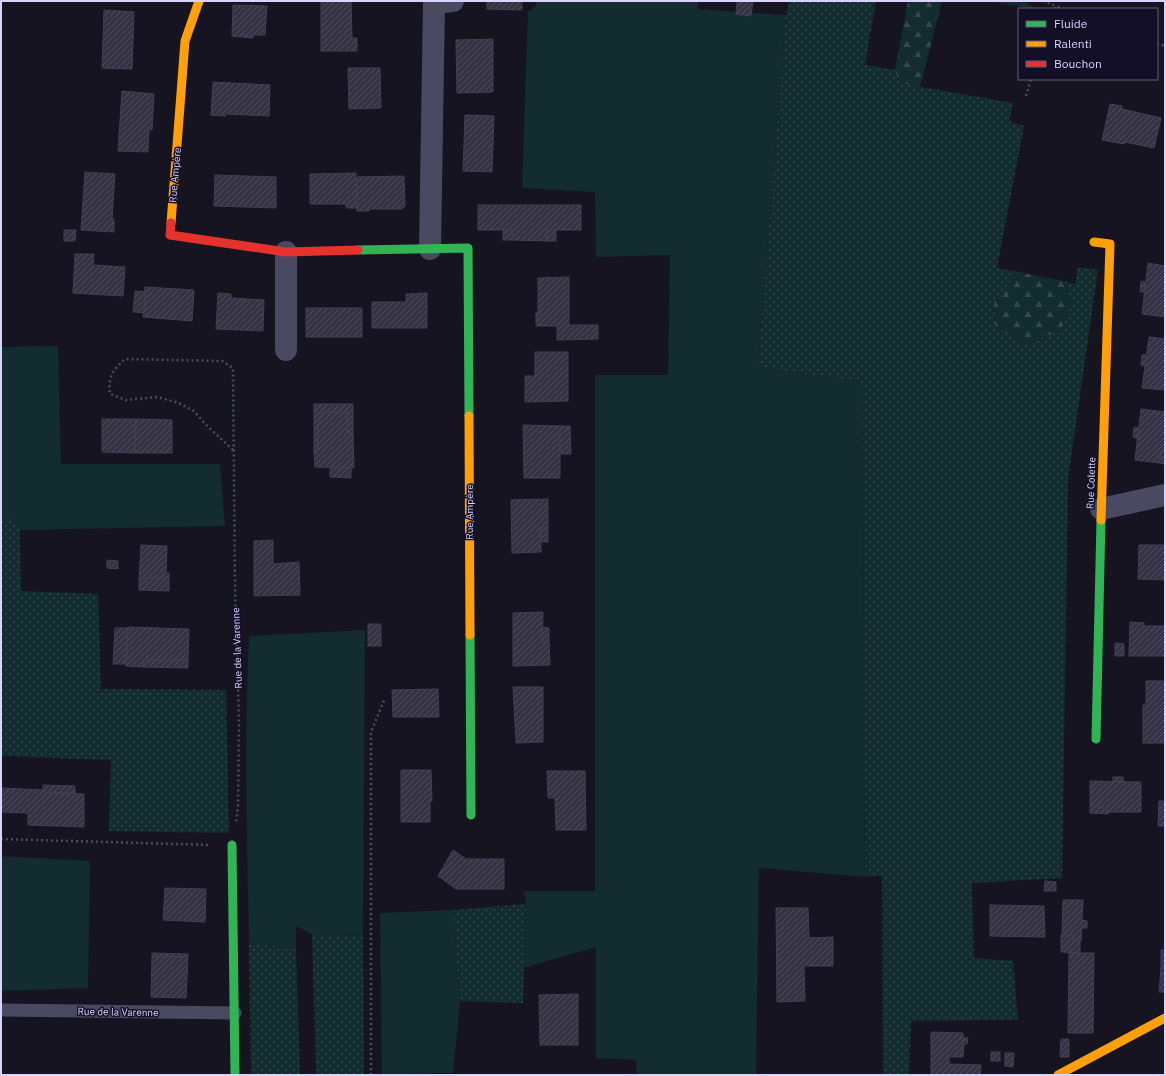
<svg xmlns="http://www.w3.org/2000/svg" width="1166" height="1076" font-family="'IBM Plex Sans',sans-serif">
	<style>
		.grass { fill: #132c2d }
		.forest { fill: url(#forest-firs) }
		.garden { fill: url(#garden-dots) }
		.building { fill: url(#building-hatch); stroke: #433f54 }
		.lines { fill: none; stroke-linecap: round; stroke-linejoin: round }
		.path { stroke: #44505f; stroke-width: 2.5; stroke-dasharray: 2 3; stroke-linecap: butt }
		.lane { stroke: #4a4962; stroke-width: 13 }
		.street { stroke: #4a4962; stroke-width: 22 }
		.fast { stroke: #30b455; stroke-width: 9 }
		.slow { stroke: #ff9f0a; stroke-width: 9 }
		.jam { stroke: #e5322d; stroke-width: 9 }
		.labels { text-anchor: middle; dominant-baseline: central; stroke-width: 3; stroke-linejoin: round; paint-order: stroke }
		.street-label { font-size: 10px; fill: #d9d4ff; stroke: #130f26 }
	</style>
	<defs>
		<pattern id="forest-firs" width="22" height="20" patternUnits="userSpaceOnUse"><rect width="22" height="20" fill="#132c2d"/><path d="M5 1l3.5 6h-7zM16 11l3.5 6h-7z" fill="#354a4c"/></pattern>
		<pattern id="garden-dots" width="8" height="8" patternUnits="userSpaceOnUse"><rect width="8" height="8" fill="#132c2d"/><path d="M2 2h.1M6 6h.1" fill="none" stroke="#354a4c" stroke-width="1.8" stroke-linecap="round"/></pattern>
		<pattern id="building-hatch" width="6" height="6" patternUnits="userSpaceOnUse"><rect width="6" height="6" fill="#343243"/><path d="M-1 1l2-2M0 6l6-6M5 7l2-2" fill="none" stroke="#514f5f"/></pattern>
	</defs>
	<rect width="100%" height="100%" fill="#161421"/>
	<g class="grass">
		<polygon points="536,1 698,1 698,9 786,15 758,367 862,382 866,877 759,868 756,1075 637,1075 636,1060 596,1058 596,947 523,968 526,905 524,891 595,891 595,375 668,375 670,255 596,257 595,192 522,188 528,11 536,6"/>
		<polygon points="987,1 1025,1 1035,9 1034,9"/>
		<polygon points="58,346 61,464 220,464 225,526 20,530 15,518 1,518 1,347"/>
		<path d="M365 630 363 936 312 934 296 926V948L249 944C247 841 244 739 249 636Z"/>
		<polygon points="1,856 90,861 88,988 1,991"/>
		<polygon points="453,910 460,1001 453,1073 382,1074 380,913"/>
	</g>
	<g class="forest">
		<polygon points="908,1 942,1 920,87 899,83 895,70"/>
		<polygon points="1019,272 1064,281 1071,303 1061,330 1024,346 995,325 994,300"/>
	</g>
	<g class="garden">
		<polygon points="789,1 876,1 865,65 895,70 899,83 1013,103 1009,121 1024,126 997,268 1019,272 994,300 995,325 1024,346 1061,330 1071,303 1064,281 1075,284 1078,267 1098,270 1068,479 1062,878 972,883 974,958 1013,961 1018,1020 911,1021 909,1075 883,1075 882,876 866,877 862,382 758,367 786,15"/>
		<polygon points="1,518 15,518 20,530 21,591 98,594 101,689 226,690 229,833 109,831 111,760 1,756"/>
		<polygon points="526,904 523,1003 460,1001 453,910"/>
		<polygon points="312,934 363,936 364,1075 316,1075"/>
		<polygon points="249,944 296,948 300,1075 251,1075"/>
	</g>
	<g class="building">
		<polygon points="321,1 351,1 352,38 357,38 357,51 321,51"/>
		<polygon points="487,1 522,1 522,10 487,9"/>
		<polygon points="737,1 753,1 751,16 736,14"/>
		<polygon points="233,5 267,6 265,35 253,35 253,38 232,36"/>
		<polygon points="104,10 134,12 132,69 102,68"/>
		<polygon points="493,39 493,92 457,93 456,40"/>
		<polygon points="348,68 380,68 381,108 349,109"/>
		<polygon points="213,82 270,85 269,116 226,114 225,116 211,115"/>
		<polygon points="122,91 154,94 152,130 149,130 148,152 118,151"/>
		<polygon points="1110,104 1122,106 1122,109 1161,118 1154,148 1125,142 1124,144 1102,140"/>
		<polygon points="465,115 494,116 492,172 463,171"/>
		<polygon points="85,172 115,174 112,218 114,219 114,232 81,230"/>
		<polygon points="356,173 357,208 346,208 346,204 310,204 310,174"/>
		<polygon points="215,175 276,177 276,208 214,206"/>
		<polygon points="404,176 405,206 402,209 370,209 369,211 357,211 357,177"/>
		<polygon points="478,205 581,205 581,230 547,230 547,241 512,240 512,230 478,230"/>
		<polygon points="64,230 76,230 75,241 64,241"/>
		<rect x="503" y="230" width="9" height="10"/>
		<rect x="547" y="230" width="9" height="11"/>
		<polygon points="75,254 94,254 93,265 125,267 123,296 73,293"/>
		<polygon points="1148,263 1165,266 1165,317 1142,314"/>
		<polygon points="569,277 569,325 598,325 598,339 557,340 557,326 536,326 536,313 538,313 538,278"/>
		<polygon points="1141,281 1145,282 1144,292 1140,292"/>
		<polygon points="145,287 194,290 192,321 143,317"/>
		<polygon points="135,291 145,292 144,313 133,312"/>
		<polygon points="218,293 231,294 231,298 264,300 263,331 216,329"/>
		<polygon points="427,293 427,328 372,328 372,302 406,302 406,294"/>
		<rect x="306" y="308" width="56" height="29"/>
		<polygon points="1149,337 1165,339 1165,390 1142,388"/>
		<polygon points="535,352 568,352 568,401 525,402 525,376 535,376"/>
		<polygon points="1142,355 1147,355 1145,366 1141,365"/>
		<polygon points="314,404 353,404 353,433 347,433 347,412 320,412 320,424 318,424 318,451 314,451"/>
		<polygon points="1141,409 1165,412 1165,448 1161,452 1159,463 1135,460"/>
		<polygon points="320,412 347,412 347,433 353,433 354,468 315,467 314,451 318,451 318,424 320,424"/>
		<polygon points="102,419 136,419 135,453 102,452"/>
		<polygon points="136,419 172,420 172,453 135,453"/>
		<polygon points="523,425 560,426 560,478 524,478"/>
		<polygon points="560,426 570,426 571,454 560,454"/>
		<polygon points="1134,427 1139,428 1137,438 1133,437"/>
		<polygon points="1165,448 1165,464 1159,463 1161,452"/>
		<polygon points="330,467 351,468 351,478 330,477"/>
		<polygon points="548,499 548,528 541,528 541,552 512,553 511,500"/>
		<rect x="541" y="528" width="7" height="14"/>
		<polygon points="273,540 273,564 299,562 300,595 254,596 254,541"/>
		<polygon points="141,545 167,546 166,573 169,573 169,578 139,578"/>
		<polygon points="1139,545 1164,545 1164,550 1165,550 1165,580 1138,579"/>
		<polygon points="107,560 118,561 118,569 107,568"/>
		<polygon points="139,578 169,578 169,591 139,590"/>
		<polygon points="543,612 542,641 549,641 550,665 513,666 513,613"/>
		<polygon points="1130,622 1144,623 1144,626 1165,626 1165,656 1129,656"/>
		<rect x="368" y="624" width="13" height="22"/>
		<polygon points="128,627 189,629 188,660 144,660 143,667 126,666"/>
		<polygon points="542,627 549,628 549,641 542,641"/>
		<polygon points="115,628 128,628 126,664 113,664"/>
		<polygon points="1115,643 1124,644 1124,656 1115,656"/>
		<polygon points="144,660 188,660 188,668 143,667"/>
		<polygon points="1146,681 1165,681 1165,743 1143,743 1143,705 1146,705"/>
		<polygon points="513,687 543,687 543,742 516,743"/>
		<polygon points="438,689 439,717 393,717 392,690"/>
		<polygon points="401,770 431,770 432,801 430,801 430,822 401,822"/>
		<polygon points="547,771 585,771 586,830 556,830 555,798 548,798"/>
		<rect x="1113" y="777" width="10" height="5"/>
		<polygon points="1090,781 1141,782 1141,812 1108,812 1101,807 1090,806"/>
		<polygon points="43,785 75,786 75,793 43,792"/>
		<polygon points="1,788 43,790 43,792 84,794 84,827 28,825 28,813 1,812"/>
		<polygon points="1159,801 1165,801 1165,826 1158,826"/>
		<polygon points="1090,806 1101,807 1108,812 1108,814 1090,813"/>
		<polygon points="453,850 466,859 504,859 504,889 456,889 438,876"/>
		<polygon points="1045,881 1056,882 1056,891 1044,891"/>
		<polygon points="165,888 206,889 205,922 163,920"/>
		<polygon points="1063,900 1083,900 1082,920 1087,921 1087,928 1082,928 1081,941 1073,941 1073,935 1062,935"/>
		<polygon points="990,905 1044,906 1045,937 990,936"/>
		<polygon points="776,908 808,908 809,938 833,937 833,966 804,966 805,1001 777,1002"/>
		<polygon points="1061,935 1073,935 1073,941 1080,941 1080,953 1061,952"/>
		<rect x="1161" y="950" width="4" height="18"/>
		<polygon points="152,953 188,954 188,957 152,956"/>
		<polygon points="1069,953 1094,953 1093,1033 1068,1033"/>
		<polygon points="152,956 188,957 186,998 151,997"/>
		<polygon points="1161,968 1165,968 1165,992 1159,992"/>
		<polygon points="578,994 578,1045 540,1045 539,995"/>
		<polygon points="931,1032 963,1033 963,1038 968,1038 967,1044 964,1044 963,1057 949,1057 949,1064 981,1065 980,1075 931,1075"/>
		<polygon points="1061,1039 1069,1039 1069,1057 1060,1057"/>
		<rect x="991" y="1052" width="9" height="9"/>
		<polygon points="1005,1053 1014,1053 1013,1067 1005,1066"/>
	</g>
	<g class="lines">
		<g class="path">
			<polyline points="1043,1 1056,6"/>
			<polyline points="1055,9 1056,6 1064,9"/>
			<polyline points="1157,43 1165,46"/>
			<polyline points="1026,96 1031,79"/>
			<path d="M233 450 205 424 194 411 179 403 157 397 126 400 110 394C108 377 112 371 125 359L222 361 233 368 235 585 239 723 238 807 236 823"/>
			<polyline points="1,839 210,845"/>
			<polyline points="371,1075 371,732 385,698"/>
		</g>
		<polyline class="lane" points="1,1010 235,1013"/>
		<g class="street">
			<polyline points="430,249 434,3 453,1"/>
			<polyline points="286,252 286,350"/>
			<polyline points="1101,509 1165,495"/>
		</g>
		<g class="fast">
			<polyline points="358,250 468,248 469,416"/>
			<polyline points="470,635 471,815"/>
			<polyline points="1096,739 1101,520"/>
			<polyline points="232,845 235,1075"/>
		</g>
		<g class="slow">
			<polyline points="171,223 185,41 199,1"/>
			<polyline points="1094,242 1110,244 1101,520"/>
			<polyline points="469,416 470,635"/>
			<polyline points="1058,1075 1165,1018"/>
		</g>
		<polyline class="jam" points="171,223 170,235 286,252 358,250"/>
	</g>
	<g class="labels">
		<g class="street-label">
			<text transform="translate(175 175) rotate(-85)">Rue Ampère</text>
			<text transform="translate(1091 483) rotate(-88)">Rue Colette</text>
			<text transform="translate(469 512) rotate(-90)">Rue Ampère</text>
			<text transform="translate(237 648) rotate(-92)">Rue de la Varenne</text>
			<text transform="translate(118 1012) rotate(1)">Rue de la Varenne</text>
		</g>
	</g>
	<rect width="1166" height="1076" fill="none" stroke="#d9d4ff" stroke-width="4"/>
	<rect x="1018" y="8" width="140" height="72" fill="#130f26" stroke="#625e7d"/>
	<rect x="1026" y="21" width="20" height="6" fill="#30b455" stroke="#625e7d"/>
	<text x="1054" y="28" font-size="12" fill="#d9d4ff">Fluide</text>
	<rect x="1026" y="41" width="20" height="6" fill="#ff9f0a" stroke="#625e7d"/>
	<text x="1054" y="48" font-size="12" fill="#d9d4ff">Ralenti</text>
	<rect x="1026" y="61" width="20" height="6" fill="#e5322d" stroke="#625e7d"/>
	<text x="1054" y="68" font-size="12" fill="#d9d4ff">Bouchon</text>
</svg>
